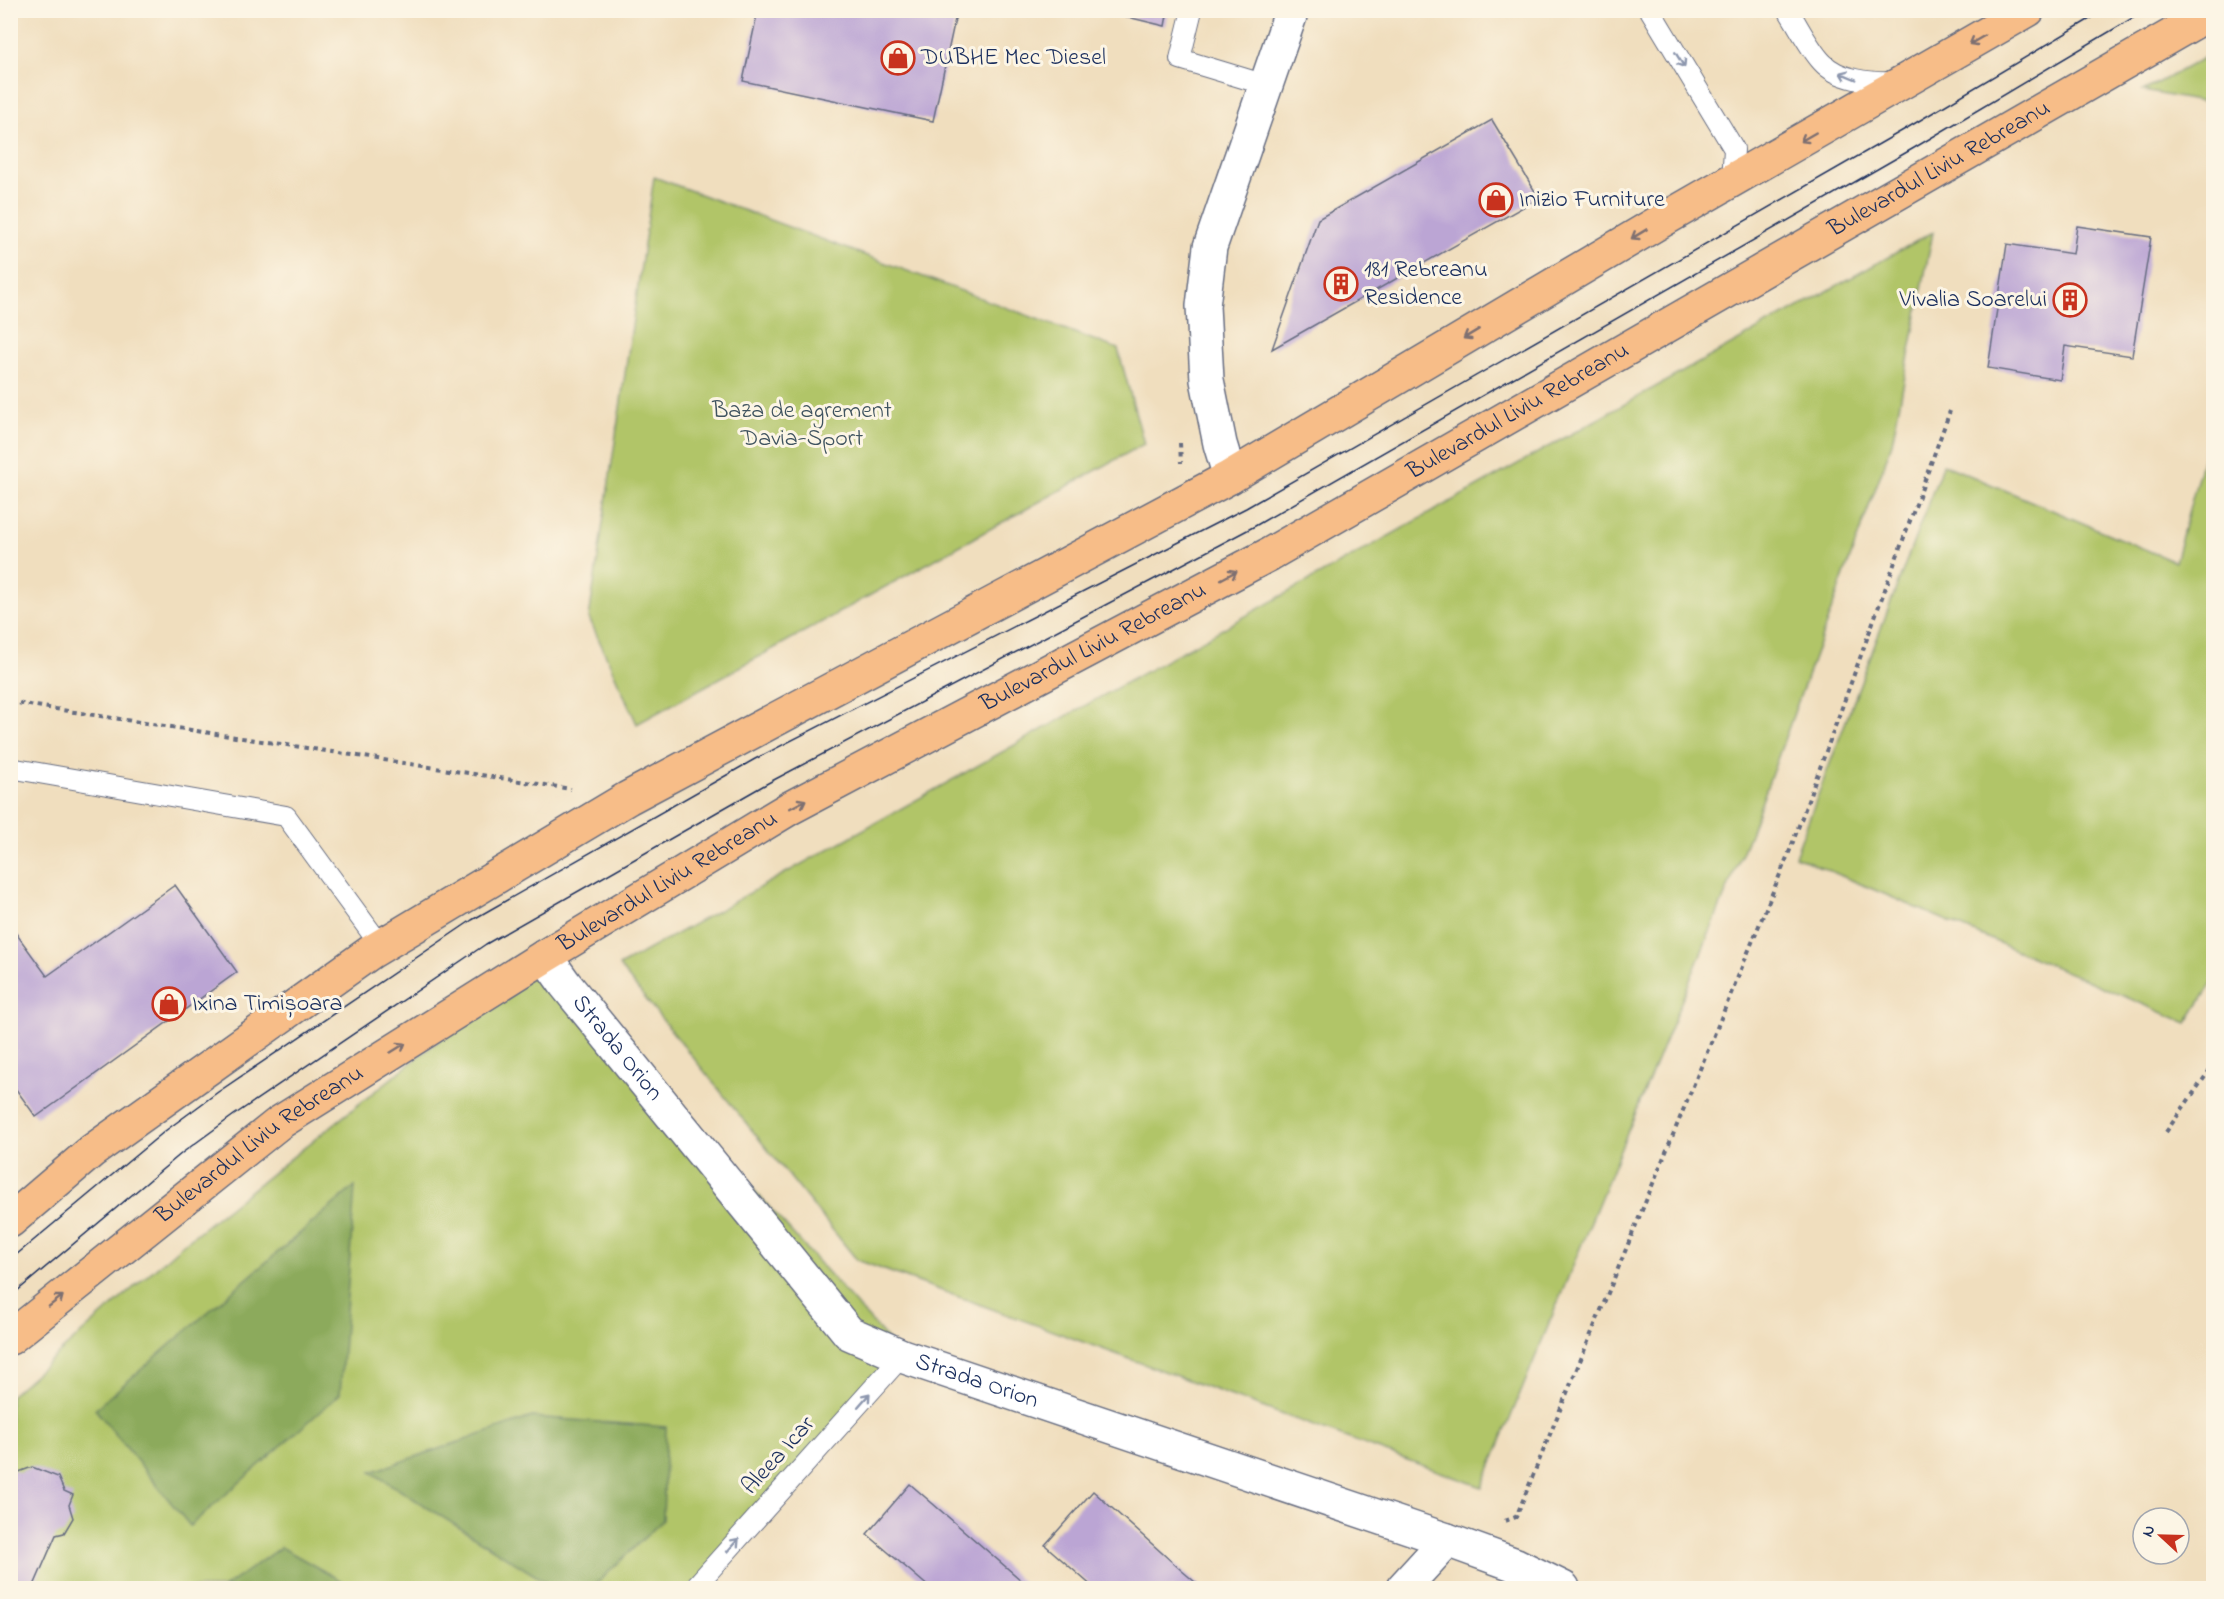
<svg xmlns="http://www.w3.org/2000/svg" width="2224" height="1599" font-family="'Indie Flower',sans-serif">
	<style>
		.green { fill: #b1c568; stroke: #667a63; stroke-width: 1.5 }
		.forest { fill: #8caa5c; stroke: #546c5d; stroke-width: 1.5 }
		.building { fill: #bba5d4 }
		.lines { fill: none; stroke-linecap: round; stroke-linejoin: round }
		.lane-casing { stroke: #666c80; stroke-width: 22 }
		.street-casing { stroke: #666c80; stroke-width: 36 }
		.primary-casing { stroke: #666c80; stroke-width: 36 }
		.path { stroke: #666c80; stroke-width: 4; stroke-dasharray: 4.5 4.5; stroke-linecap: butt }
		.lane { stroke: #fff; stroke-width: 20 }
		.street { stroke: #fff; stroke-width: 33 }
		.primary { stroke: #f7bd88; stroke-width: 33 }
		.tram { stroke: #1b2f5e; stroke-width: 1.5 }
		.oneway { stroke: #7e6f71 }
		.oneway2 { stroke: #8d97ae }
		.labels { text-anchor: middle; dominant-baseline: central; stroke-width: 6; stroke-linejoin: round; paint-order: stroke }
		.poi-label { font-size: 24px; fill: #1b2f5e; stroke: #fcf5e5; text-anchor: start }
		.street-label { font-size: 24px; fill: #1b2f5e; stroke: #fcf5e5 }
		.park-label { font-size: 24px; fill: #405460; stroke: #fcf5e5 }
	</style>
	<rect width="100%" height="100%" fill="#fcf5e5"/>
	<filter id="ink" filterUnits="userSpaceOnUse"><feTurbulence type="fractalNoise" baseFrequency=".0167" numOctaves="2"/><feDisplacementMap in="SourceGraphic" scale="12" xChannelSelector="R" yChannelSelector="G"/><feConvolveMatrix kernelMatrix="1 2 1 2 8 2 1 2 1" color-interpolation-filters="sRGB"/></filter>
	<filter id="wash" filterUnits="userSpaceOnUse"><feTurbulence type="fractalNoise" baseFrequency=".008" numOctaves="4" result="noise"/><feDisplacementMap in="SourceGraphic" scale="24" xChannelSelector="R" yChannelSelector="G"/><feGaussianBlur stdDeviation="1.35" result="paint"/><feColorMatrix in="noise" values="0 0 0 0 0 0 0 0 0 0 0 0 0 0 0 0 0 1.4 0 .05"/><feComposite in="paint" operator="in"/></filter>
	<g filter="url(#wash)">
		<rect width="100%" height="100%" fill="#f0debe"/>
		<g class="green">
			<polygon points="2213,53 2213,104 2143,91"/>
			<polygon points="654,177 1118,349 1144,444 637,724 589,618"/>
			<polygon points="1933,232 1892,443 1750,834 1482,1487 857,1260 619,966"/>
			<polygon points="2213,421 2214,980 2187,1023 1795,856 1943,464 2175,562"/>
			<polygon points="545,956 902,1356 694,1588 11,1588 10,1396 182,1245"/>
		</g>
		<g class="forest">
			<polygon points="355,1186 340,1394 190,1526 95,1409"/>
			<polygon points="532,1417 666,1427 663,1520 592,1588 555,1588 371,1472"/>
			<polygon points="281,1547 354,1588 223,1588"/>
		</g>
		<g id="blocks">
			<g class="building">
				<polygon points="758,10 957,10 933,121 743,81"/>
				<polygon points="1120,10 1168,10 1165,26 1119,15"/>
				<polygon points="1492,120 1539,198 1272,349 1318,219"/>
				<polygon points="2077,226 2151,237 2132,356 2065,346 2060,380 1988,368 2007,244 2073,254"/>
				<polygon points="175,885 237,972 36,1117 10,1081 10,925 47,976"/>
				<polygon points="32,1467 58,1477 64,1491 73,1495 69,1505 73,1518 64,1533 56,1535 33,1588 10,1588 10,1468 19,1472"/>
				<polygon points="910,1484 1029,1587 1028,1588 930,1588 867,1534"/>
				<polygon points="1093,1491 1181,1570 1202,1588 1094,1588 1045,1545"/>
			</g>
		</g>
	</g>
	<g filter="url(#ink)">
		<use href="#blocks" fill-opacity="0" stroke="#666c80" stroke-width="1.5"/>
		<g class="lines">
			<g class="lane-casing">
				<g id="lane">
					<polyline points="1192,10 1180,59 1266,85"/>
					<polyline points="1650,10 1734,149 1732,180"/>
					<path d="M1788 10C1799 27 1809 48 1822 62 1838 80 1871 83 1894 82"/>
					<polyline points="10,768 286,816 381,946"/>
					<polyline points="694,1588 902,1356"/>
				</g>
			</g>
			<g class="street-casing">
				<g id="street">
					<polyline points="1230,477 1220,444 1207,380 1203,306 1210,247 1292,10"/>
					<path id="s1" d="M545 956 565 984 849 1333 902 1356 1447 1540 1516 1565 1563 1588"/>
					<polyline points="1403,1588 1447,1540"/>
				</g>
			</g>
			<g class="primary-casing">
				<g id="primary">
					<polyline points="10,1221 92,1151 371,952 628,798 1230,477 1656,224 2028,10"/>
					<path id="s2" d="M10 1338 279 1123 545 956 790 808 1270 554 2214 11"/>
				</g>
			</g>
			<g class="path">
				<polyline points="1180,443 1181,463"/>
				<polyline points="10,702 571,789"/>
				<polyline points="2166,1132 2214,1064"/>
				<polyline points="1505,1521 1516,1517 1790,850 1950,411"/>
			</g>
			<use href="#lane" class="lane"/>
			<use href="#street" class="street"/>
			<use href="#primary" class="primary"/>
			<g class="tram">
				<polyline points="10,1260 165,1131 218,1092 472,920 755,759 1246,508 1907,128 2105,10"/>
				<polyline points="10,1297 182,1153 234,1115 486,944 768,783 1255,526 1914,148 2146,10"/>
			</g>
		</g>
		<defs><path id="oneway-shaft" d="M-6 0H5M1.5-3L5.5 0L1.5 3" fill="none" stroke-width="1.6" stroke-linecap="round" stroke-linejoin="round" transform="scale(1.5)"/></defs>
		<g class="oneway">
			<use href="#oneway-shaft" transform="translate(1977 40) rotate(150)"/>
			<use href="#oneway-shaft" transform="translate(1808 137) rotate(150)"/>
			<use href="#oneway-shaft" transform="translate(1639 234) rotate(149)"/>
			<use href="#oneway-shaft" transform="translate(1471 334) rotate(149)"/>
			<use href="#oneway-shaft" transform="translate(1229 575) rotate(-28)"/>
			<use href="#oneway-shaft" transform="translate(798 804) rotate(-28)"/>
			<use href="#oneway-shaft" transform="translate(398 1048) rotate(-32)"/>
			<use href="#oneway-shaft" transform="translate(56 1301) rotate(-38)"/>
		</g>
		<g class="oneway2">
			<use href="#oneway-shaft" transform="translate(1680 60) rotate(58)"/>
			<use href="#oneway-shaft" transform="translate(1848 76) rotate(-157)"/>
			<use href="#oneway-shaft" transform="translate(864 1400) rotate(-49)"/>
			<use href="#oneway-shaft" transform="translate(733 1545) rotate(-48)"/>
		</g>
	</g>
	<defs>
		<g id="shop-ring" transform="scale(1.725)"><circle r="9.5" fill="#fcf5e5" stroke="#c8321e" stroke-width="1.5"/><path d="M-5-2.5h2.3a2.7 3.5 0 0 1 5.4 0H5L5.5 6h-11ZM-1.5-2.5h3a1.5 2.3 0 0 0-3 0Z" fill="#c8321e"/></g>
		<g id="building-ring" transform="scale(1.725)"><circle r="9.5" fill="#fcf5e5" stroke="#c8321e" stroke-width="1.5"/><path d="M-4-6H4V6H1V3H-1V6H-4ZM-2.5-4.3h1.7v1.8h-1.7ZM.8-4.3h1.7v1.8H.8ZM-2.5-1h1.7V.8h-1.7ZM.8-1h1.7V.8H.8Z" fill="#c8321e"/></g>
	</defs>
	<g fill-rule="evenodd">
		<use href="#shop-ring" x="898" y="58"/>
		<use href="#shop-ring" x="1496" y="200"/>
		<use href="#building-ring" x="1341" y="284"/>
		<use href="#building-ring" x="2070" y="300"/>
		<use href="#shop-ring" x="169" y="1004"/>
	</g>
	<g class="labels">
		<g class="poi-label">
			<text x="921" y="58">DUBHE Mec Diesel</text>
			<text x="1519" y="200">Inizio Furniture</text>
			<text x="1364" y="270">181 Rebreanu<tspan x="1364" dy="28">Residence</tspan></text>
			<text x="2047" y="300" text-anchor="end">Vivalia Soarelui</text>
			<text x="192" y="1004">Ixina Timișoara</text>
		</g>
		<g class="street-label">
			<text stroke="none"><textPath href="#s2" startOffset="2260">Bulevardul Liviu Rebreanu</textPath></text>
			<text stroke="none"><textPath href="#s2" startOffset="1774">Bulevardul Liviu Rebreanu</textPath></text>
			<text stroke="none"><textPath href="#s2" startOffset="1288">Bulevardul Liviu Rebreanu</textPath></text>
			<text stroke="none"><textPath href="#s2" startOffset="802">Bulevardul Liviu Rebreanu</textPath></text>
			<text stroke="none"><textPath href="#s1" startOffset="117">Strada Orion</textPath></text>
			<text stroke="none"><textPath href="#s2" startOffset="316">Bulevardul Liviu Rebreanu</textPath></text>
			<text stroke="none"><textPath href="#s1" startOffset="621">Strada Orion</textPath></text>
			<text transform="translate(779 1456) rotate(-48)">Aleea Icar</text>
		</g>
		<g class="park-label">
			<text x="802" y="411">Baza de agrement<tspan x="802" dy="28">Davia-Sport</tspan></text>
		</g>
	</g>
	<rect width="2224" height="1599" fill="none" stroke="#fcf5e5" stroke-width="36"/>
	<g transform="translate(2161 1536) rotate(292)"><circle r="28" fill="#fcf5e5" stroke="#a2a6af" stroke-width="1.5"/>
	<path d="M0-4.5L10 22L0 15L-10 22Z" fill="#c8321e"/>
	<text y="-9" font-size="16" font-weight="bold" text-anchor="middle" fill="#1b2f5e">N</text>
	</g>
</svg>
